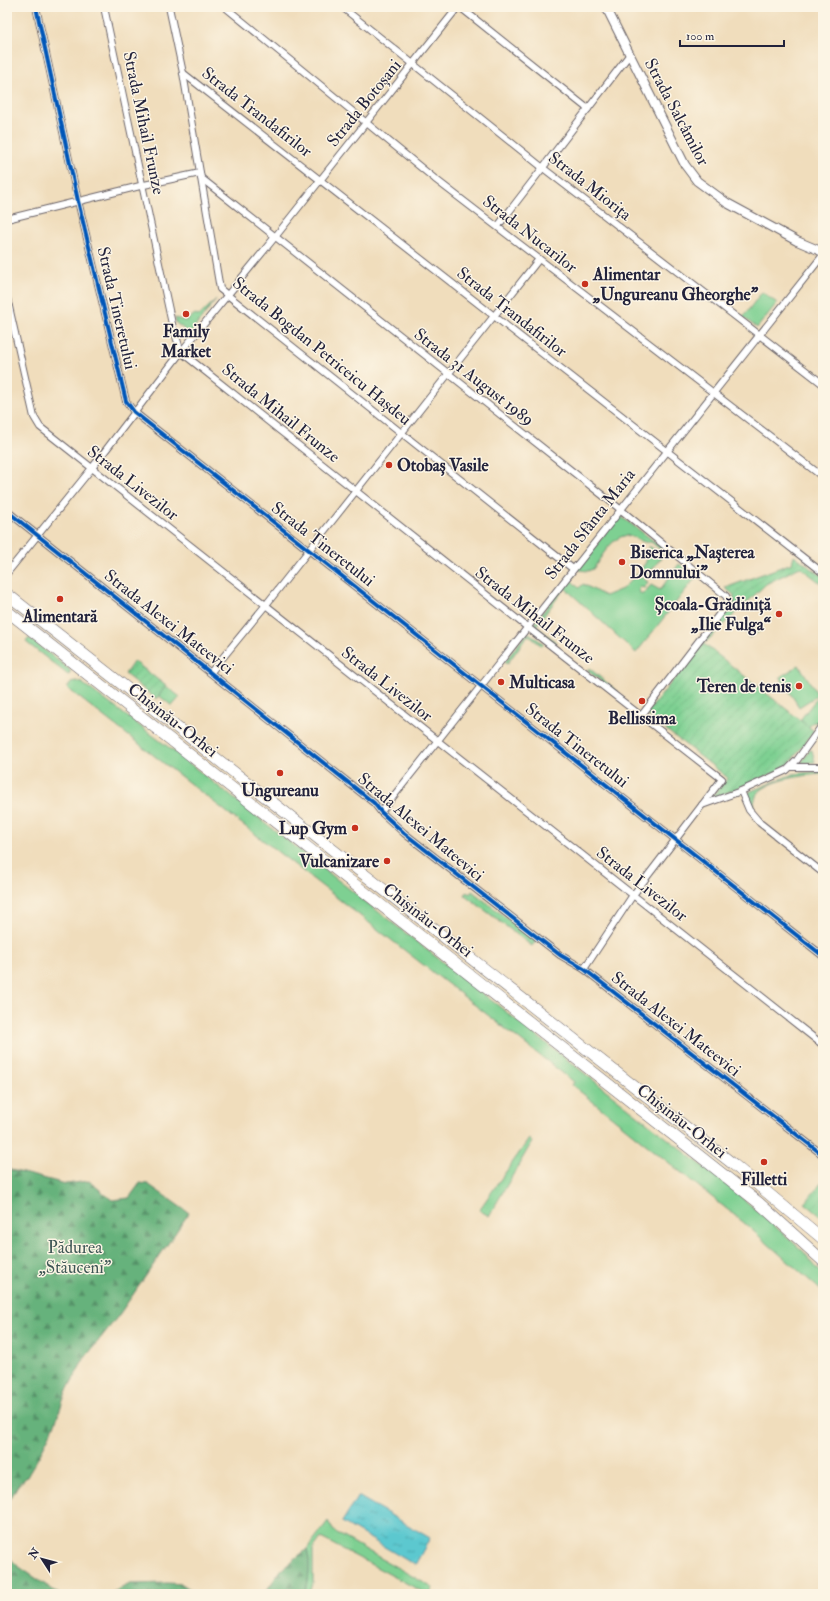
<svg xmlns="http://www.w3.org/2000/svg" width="830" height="1601" font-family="'IM FELL Double Pica',serif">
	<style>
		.grass { fill: #7ed092; stroke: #507966 }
		.forest { fill: url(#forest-firs); stroke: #446a5c }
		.park { fill: url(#park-tufts); stroke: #507966 }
		.garden { fill: url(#garden-furrows); stroke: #507966 }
		.water { fill: url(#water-ripples); stroke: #3e7585 }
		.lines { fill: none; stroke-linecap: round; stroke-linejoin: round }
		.street-casing { stroke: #6a6368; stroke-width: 8 }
		.secondary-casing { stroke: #6a6368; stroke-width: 10 }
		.highway-casing { stroke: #6a6368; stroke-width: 12 }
		.street { stroke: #fff; stroke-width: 6 }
		.secondary { stroke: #fff; stroke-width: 8 }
		.highway { stroke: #fff; stroke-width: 11 }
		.cycleway-casing { stroke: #fcf5e5; stroke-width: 6 }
		.cycleway { stroke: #0057b8; stroke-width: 4 }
		.poi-dot { fill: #c8321e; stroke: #fcf5e5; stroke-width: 1.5 }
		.labels { text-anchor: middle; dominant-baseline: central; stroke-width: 3; stroke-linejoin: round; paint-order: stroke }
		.street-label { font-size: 17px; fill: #22223b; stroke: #fcf5e5 }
		.poi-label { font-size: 17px; font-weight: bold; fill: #22223b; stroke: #fcf5e5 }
		.park-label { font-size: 17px; fill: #3e5655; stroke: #fcf5e5 }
	</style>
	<defs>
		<pattern id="forest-firs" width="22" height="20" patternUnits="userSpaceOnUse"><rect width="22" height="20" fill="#66b27c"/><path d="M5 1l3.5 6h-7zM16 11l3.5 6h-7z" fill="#549067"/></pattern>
		<pattern id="park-tufts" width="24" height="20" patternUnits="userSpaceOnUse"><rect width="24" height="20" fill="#7ed092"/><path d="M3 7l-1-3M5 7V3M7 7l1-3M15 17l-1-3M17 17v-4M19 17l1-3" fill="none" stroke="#6db27f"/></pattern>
		<pattern id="garden-furrows" width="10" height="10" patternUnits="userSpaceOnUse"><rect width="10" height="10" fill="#7ed092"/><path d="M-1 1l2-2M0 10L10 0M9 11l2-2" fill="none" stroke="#6db27f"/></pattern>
		<pattern id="water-ripples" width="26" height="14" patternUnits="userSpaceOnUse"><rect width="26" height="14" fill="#5bc8cf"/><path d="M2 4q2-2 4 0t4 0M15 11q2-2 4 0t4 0" fill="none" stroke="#4ba2a9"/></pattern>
	</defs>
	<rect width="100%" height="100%" fill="#fcf5e5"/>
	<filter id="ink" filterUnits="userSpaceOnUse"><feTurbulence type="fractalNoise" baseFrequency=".025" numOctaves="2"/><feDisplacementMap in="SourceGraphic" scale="8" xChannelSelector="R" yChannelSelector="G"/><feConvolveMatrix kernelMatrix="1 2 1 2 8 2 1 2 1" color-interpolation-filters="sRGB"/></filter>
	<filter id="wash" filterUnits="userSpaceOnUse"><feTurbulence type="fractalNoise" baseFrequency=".012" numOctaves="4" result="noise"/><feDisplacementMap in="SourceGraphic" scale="16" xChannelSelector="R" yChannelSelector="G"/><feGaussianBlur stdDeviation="0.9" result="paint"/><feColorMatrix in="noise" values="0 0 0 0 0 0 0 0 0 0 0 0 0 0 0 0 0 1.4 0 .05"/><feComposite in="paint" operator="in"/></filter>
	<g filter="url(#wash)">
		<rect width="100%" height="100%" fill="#f0ddbc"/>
		<g class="grass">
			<polygon points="762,292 777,303 757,328 743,317"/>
			<path d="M619 515 666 550 665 553 651 542C644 544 640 540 634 537 615 529 602 557 593 569L588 571 579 570 578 568Z"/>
			<polygon points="649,546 663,555 646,578 639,572 646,562"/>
			<polygon points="679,564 696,577 636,653 565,588 536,626 557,643 554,645 534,628 535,622 572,575 576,575 571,580 579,588 583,584 605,596 622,589 637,574 648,582 644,588 640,587 639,590 640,593 643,594 651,585 660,590"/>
			<polygon points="529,633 544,644 542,646 528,635 507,664 505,661 526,634"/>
			<polygon points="29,638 70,670 70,674 68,675 26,642"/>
			<polygon points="799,665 818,695 799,707 780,677"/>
			<polygon points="589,668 618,692 616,693 588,671"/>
			<polygon points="76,681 82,683 167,746 732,1189 803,1251 823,1276 823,1292 743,1222 572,1085 574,1082 67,688 71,683"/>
			<polygon points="166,686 180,697 172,706 158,695"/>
			<polygon points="823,690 823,714 818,723 813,722 809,727 800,720"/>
			<polygon points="810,750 812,750 815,762 801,763"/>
			<polygon points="472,891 536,941 532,946 465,895 467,892 470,894"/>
			<polygon points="529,1139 532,1142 489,1216 479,1210"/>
			<path d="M328 1521 333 1530 340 1535 433 1588 431 1593H425L321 1538 313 1549V1583L310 1594H305C309 1580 311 1563 307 1549Z"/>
		</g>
		<g class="forest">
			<polygon points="7,1169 66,1184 89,1181 112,1200 129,1198 140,1183 148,1184 189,1213 119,1315 84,1359 66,1392 55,1424 38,1458 27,1477 18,1485 7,1505"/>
			<path d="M307 1549C311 1563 309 1581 305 1594H264L281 1570Z"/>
			<polygon points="7,1555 18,1566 59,1594 7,1594"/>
			<polygon points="168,1583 182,1584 198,1594 109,1594 130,1584"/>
		</g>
		<g class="park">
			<polygon points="216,299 190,334 176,323 175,318 186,321 195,314 199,316"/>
			<polygon points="754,623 760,631 749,638 744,630"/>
		</g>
		<g class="garden">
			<polygon points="794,555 823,577 823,585 800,567 766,584 704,644 814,731 789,764 776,772 709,800 728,778 646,714 733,606 734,595 725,588 792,563"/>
			<polygon points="134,661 166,686 156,699 125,674"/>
			<path d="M823 771V774C805 775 772 779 759 792 755 796 754 804 752 810L747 799 749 792 793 774Z"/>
			<polygon points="823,1181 823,1218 805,1203"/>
		</g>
		<polygon class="water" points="358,1496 430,1538 415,1565 342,1522"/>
	</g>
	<g filter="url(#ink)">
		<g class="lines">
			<g class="street-casing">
				<g id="street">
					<polyline points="36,7 78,201 126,401 134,412 823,956"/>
					<polyline points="104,7 172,324 181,352 527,627 722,779 702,805"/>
					<polyline points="169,7 183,73 220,289 573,569"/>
					<polyline points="225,7 435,179 823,477"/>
					<polyline points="342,7 543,168 823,384"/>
					<polyline points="460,7 588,109"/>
					<polyline points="183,73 823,573"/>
					<polyline points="201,178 620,509 726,596 728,600 724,608 641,716"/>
					<polyline points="7,219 144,185 200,173"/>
					<polyline points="498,226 630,54"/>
					<polyline points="7,298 34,417 40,427 823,1045"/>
					<polyline points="7,511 374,803 381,812 404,833 560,955 584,969 823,1155"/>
					<polyline points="7,573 92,468 181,352 275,237 458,7"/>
					<polyline points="211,672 265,606 539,259"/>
					<polyline points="792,767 823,767"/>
					<polyline points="741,791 749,810 760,823 823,873"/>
					<polyline points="381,812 823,255"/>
					<polyline points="584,969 633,895 702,805 741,791 787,770 797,760 823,724"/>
				</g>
			</g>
			<g class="secondary-casing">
				<polyline id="secondary" points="606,7 685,165 697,181 727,203 797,241 823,252"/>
			</g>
			<g class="highway-casing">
				<g id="highway">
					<polyline points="7,594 733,1164 823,1239"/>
					<polyline points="7,611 696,1153 759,1203 823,1261"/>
				</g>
			</g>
			<use href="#street" class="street"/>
			<use href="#secondary" class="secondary"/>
			<use href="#highway" class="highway"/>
			<g class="cycleway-casing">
				<g id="cycleway">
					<polyline points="36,7 78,201 126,401 134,412 823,956"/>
					<polyline points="7,511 374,803 381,812 404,833 560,955 584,969 823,1155"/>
				</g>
			</g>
			<use href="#cycleway" class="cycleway"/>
		</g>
	</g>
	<g class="poi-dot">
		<circle cx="585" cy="284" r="4"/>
		<circle cx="186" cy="314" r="4"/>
		<circle cx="389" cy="465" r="4"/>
		<circle cx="622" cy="562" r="4"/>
		<circle cx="60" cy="599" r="4"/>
		<circle cx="779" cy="614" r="4"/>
		<circle cx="501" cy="682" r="4"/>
		<circle cx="799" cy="686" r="4"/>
		<circle cx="642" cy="701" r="4"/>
		<circle cx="280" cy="773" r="4"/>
		<circle cx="355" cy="828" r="4"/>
		<circle cx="387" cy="861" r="4"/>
		<circle cx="764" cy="1162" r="4"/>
	</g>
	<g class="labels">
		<g class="street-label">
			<text transform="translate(364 103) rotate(-51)">Strada Botoșani</text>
			<text transform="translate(257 112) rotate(38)">Strada Trandafirilor</text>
			<text transform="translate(677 112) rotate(62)">Strada Salcâmilor</text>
			<text transform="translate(144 123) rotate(78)">Strada Mihail Frunze</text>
			<text transform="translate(590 186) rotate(38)">Strada Miorița</text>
			<text transform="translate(530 234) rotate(38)">Strada Nucarilor</text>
			<text transform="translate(117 308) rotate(77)">Strada Tineretului</text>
			<text transform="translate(512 312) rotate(38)">Strada Trandafirilor</text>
			<text transform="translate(322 351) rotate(39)">Strada Bogdan Petriceicu Hașdeu</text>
			<text transform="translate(474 377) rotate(38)">Strada 31 August 1989</text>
			<text transform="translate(281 413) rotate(39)">Strada Mihail Frunze</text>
			<text transform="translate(133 483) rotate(38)">Strada Livezilor</text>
			<text transform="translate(590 524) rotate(-52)">Strada Sfânta Maria</text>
			<text transform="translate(323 544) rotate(38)">Strada Tineretului</text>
			<text transform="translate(535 615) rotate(38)">Strada Mihail Frunze</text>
			<text transform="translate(169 622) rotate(38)">Strada Alexei Mateevici</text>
			<text transform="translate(387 684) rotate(38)">Strada Livezilor</text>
			<text transform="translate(173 720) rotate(38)">Chișinău-Orhei</text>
			<text transform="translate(577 745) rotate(38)">Strada Tineretului</text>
			<text transform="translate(421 827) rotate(40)">Strada Alexei Mateevici</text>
			<text transform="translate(642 884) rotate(38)">Strada Livezilor</text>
			<text transform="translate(428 920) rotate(38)">Chișinău-Orhei</text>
			<text transform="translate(676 1024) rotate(38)">Strada Alexei Mateevici</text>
			<text transform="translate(682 1121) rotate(38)">Chișinău-Orhei</text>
		</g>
		<g class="poi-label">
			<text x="593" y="274" text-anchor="start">Alimentar<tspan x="593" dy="20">„Ungureanu Gheorghe”</tspan></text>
			<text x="186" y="331">Family<tspan x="186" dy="20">Market</tspan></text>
			<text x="397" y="465" text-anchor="start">Otobaș Vasile</text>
			<text x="630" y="552" text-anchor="start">Biserica „Nașterea<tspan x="630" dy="20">Domnului”</tspan></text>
			<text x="771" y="604" text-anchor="end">Școala-Grădiniță<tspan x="771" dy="20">„Ilie Fulga“</tspan></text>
			<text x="60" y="616">Alimentară</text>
			<text x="509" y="682" text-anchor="start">Multicasa</text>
			<text x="791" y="686" text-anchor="end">Teren de tenis</text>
			<text x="642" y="718">Bellissima</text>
			<text x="280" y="790">Ungureanu</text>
			<text x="347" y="828" text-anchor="end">Lup Gym</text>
			<text x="379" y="861" text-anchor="end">Vulcanizare</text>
			<text x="764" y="1179">Filletti</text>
		</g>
		<g class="park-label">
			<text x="75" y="1247">Pădurea<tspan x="75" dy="20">„Stăuceni”</tspan></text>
		</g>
	</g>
	<rect width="830" height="1601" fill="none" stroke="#fcf5e5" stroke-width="24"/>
	<g transform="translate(42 1559) rotate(306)" stroke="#fcf5e5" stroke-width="3" paint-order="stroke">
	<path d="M0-3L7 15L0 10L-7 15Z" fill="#22223b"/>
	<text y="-6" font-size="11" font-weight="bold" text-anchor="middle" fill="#22223b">N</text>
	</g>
	<path d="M680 40v6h104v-6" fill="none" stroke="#22223b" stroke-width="2"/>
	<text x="686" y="40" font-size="12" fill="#22223b" stroke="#fcf5e5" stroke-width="3" paint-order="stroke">100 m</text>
</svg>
